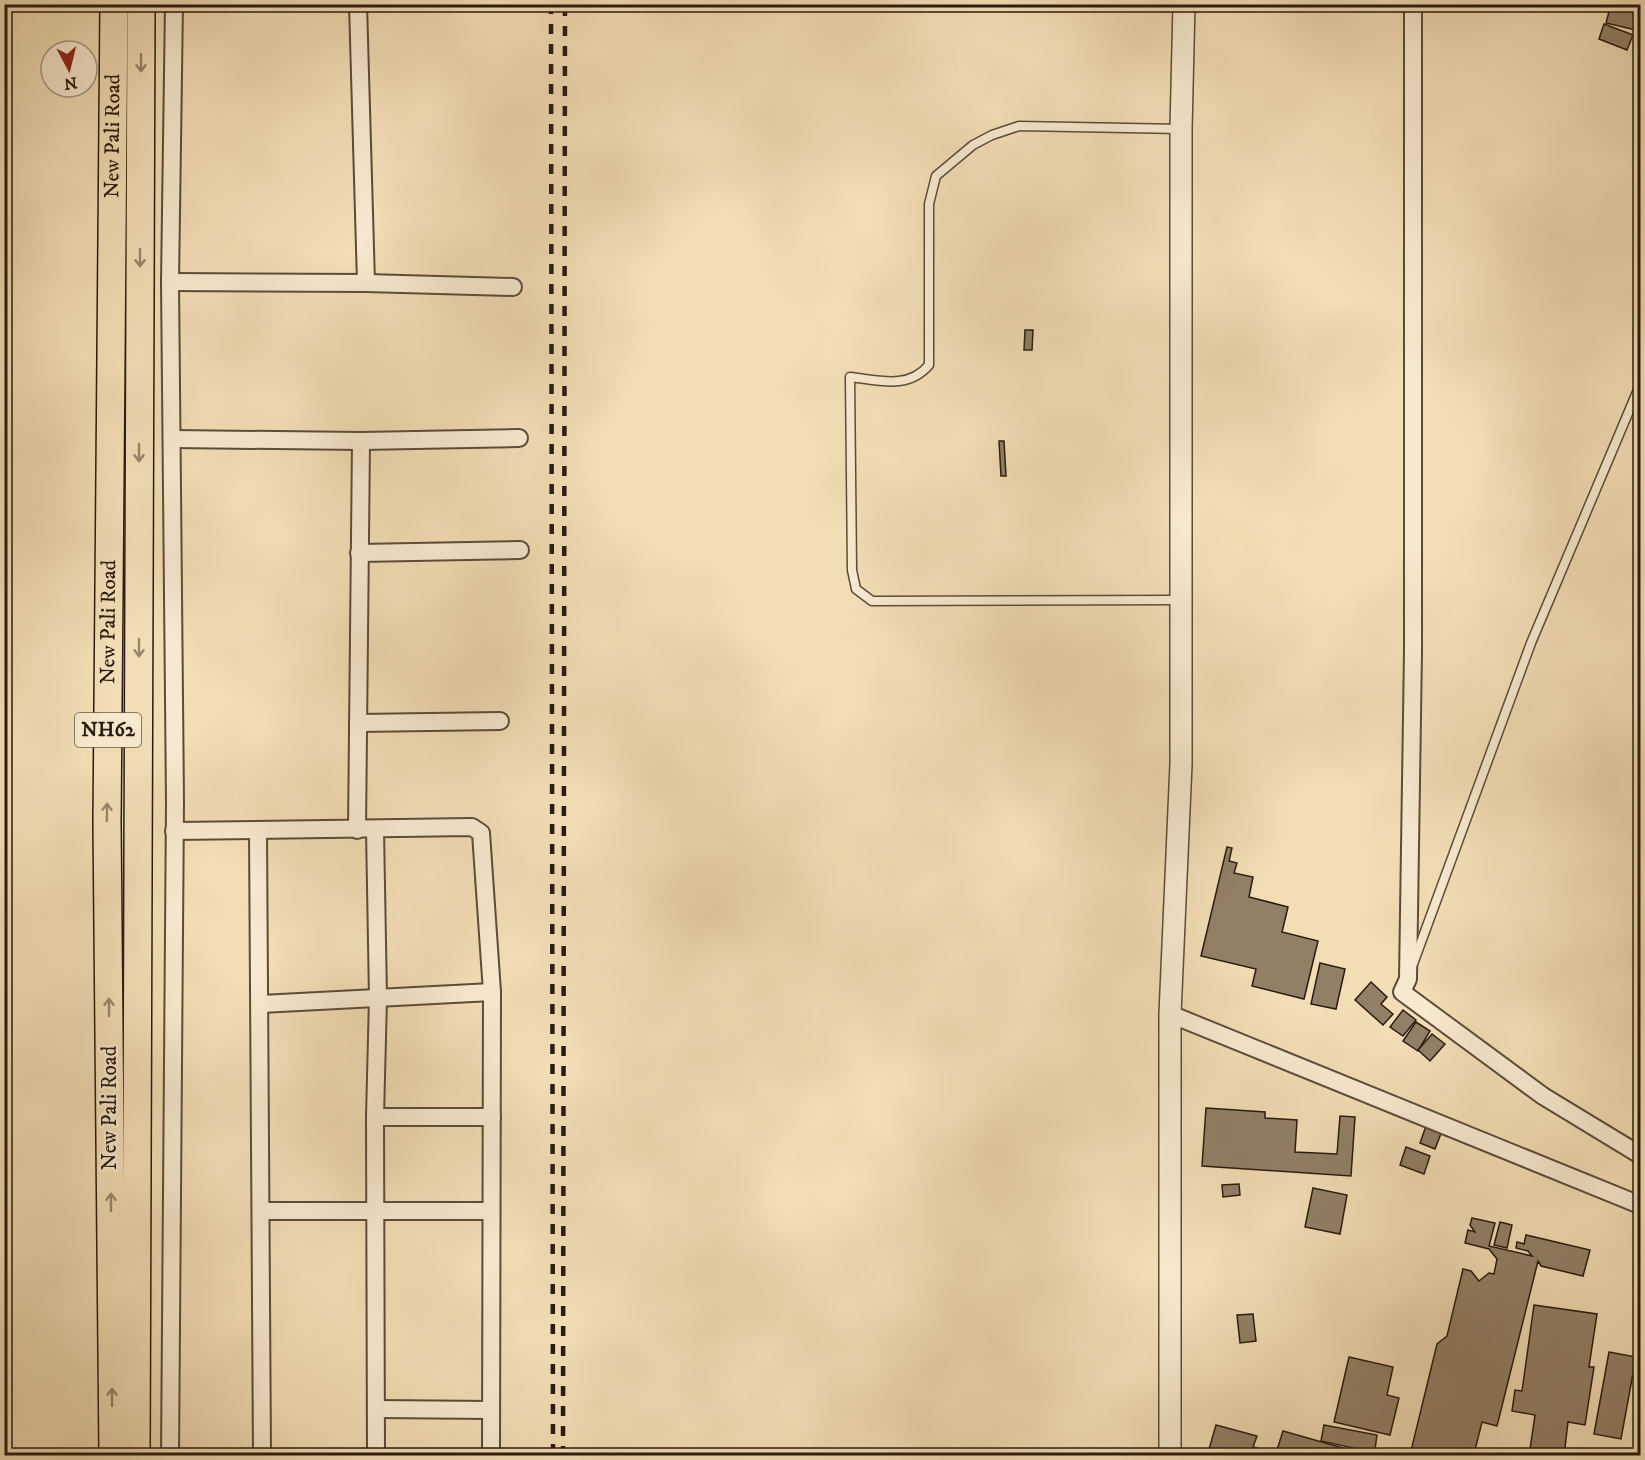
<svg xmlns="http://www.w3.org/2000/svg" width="1645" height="1460" font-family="'IM FELL DW Pica',serif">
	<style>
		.building { fill: #928066; stroke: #291b11; stroke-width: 1.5 }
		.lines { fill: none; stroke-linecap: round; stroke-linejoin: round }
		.service-casing { stroke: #5b4c3a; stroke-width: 11 }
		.minor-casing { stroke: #5b4c3a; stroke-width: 20 }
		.tertiary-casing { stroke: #5b4c3a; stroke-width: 24 }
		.trunk-casing { stroke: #291b11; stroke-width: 30 }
		.service { stroke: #f7e9ce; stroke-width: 8 }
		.minor { stroke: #f7e9ce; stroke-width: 16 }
		.tertiary { stroke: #f7e9ce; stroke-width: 21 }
		.trunk { stroke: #f2ddb4; stroke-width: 27 }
		.rail { stroke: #291b11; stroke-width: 4.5; stroke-dasharray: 10 10; stroke-linecap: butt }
		.oneway { stroke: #98866b }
		.labels { text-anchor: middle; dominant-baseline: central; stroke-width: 5; stroke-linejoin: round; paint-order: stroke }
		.shield { fill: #f7e9ce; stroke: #67594a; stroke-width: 1.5 }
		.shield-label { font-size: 20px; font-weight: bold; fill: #291b11 }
		.street-label { font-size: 21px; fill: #291b11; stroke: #f7e9ce }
	</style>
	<rect width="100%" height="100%" fill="#f2ddb4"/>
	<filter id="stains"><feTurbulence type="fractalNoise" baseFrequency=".00333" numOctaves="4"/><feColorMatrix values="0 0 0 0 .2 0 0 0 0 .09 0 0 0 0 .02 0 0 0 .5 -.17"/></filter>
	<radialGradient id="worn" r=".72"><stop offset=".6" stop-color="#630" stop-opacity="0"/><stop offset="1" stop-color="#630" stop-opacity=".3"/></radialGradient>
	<g class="building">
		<polygon points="1611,4 1640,4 1640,31 1606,23"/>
		<polygon points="1604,24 1633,35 1627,50 1599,39"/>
		<polygon points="1025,330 1033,330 1032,350 1024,350"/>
		<polygon points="999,441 1004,441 1006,476 1001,476"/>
		<polygon points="1227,847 1232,848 1229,861 1237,863 1234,873 1253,877 1249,897 1288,907 1282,932 1318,941 1304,999 1252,986 1256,969 1201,956"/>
		<polygon points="1320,963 1345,969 1336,1009 1311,1004"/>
		<polygon points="1371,982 1387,997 1381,1004 1393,1014 1383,1025 1355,1000"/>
		<polygon points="1403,1010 1416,1020 1403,1036 1390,1027"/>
		<polygon points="1416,1022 1430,1031 1418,1051 1403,1041"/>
		<polygon points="1432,1034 1445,1044 1430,1061 1418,1050"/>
		<polygon points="1206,1108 1265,1112 1265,1118 1297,1120 1295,1152 1337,1154 1340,1116 1355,1117 1351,1176 1202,1166"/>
		<polygon points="1426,1126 1442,1131 1435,1149 1420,1143"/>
		<polygon points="1406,1147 1430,1156 1424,1174 1400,1165"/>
		<polygon points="1239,1184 1240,1195 1223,1197 1222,1185"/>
		<polygon points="1313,1188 1347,1195 1340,1234 1305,1227"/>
		<polygon points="1472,1218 1495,1223 1489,1246 1532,1256 1528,1251 1516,1248 1517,1242 1524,1244 1526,1235 1590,1250 1583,1276 1541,1266 1538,1261 1497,1426 1482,1422 1475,1450 1469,1448 1467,1456 1410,1455 1437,1344 1447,1336 1463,1269 1471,1271 1479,1281 1489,1273 1494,1274 1497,1259 1489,1249 1465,1243 1468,1230 1475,1232 1470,1225"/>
		<polygon points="1500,1222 1512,1225 1507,1248 1494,1245"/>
		<polygon points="1534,1305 1597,1314 1589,1367 1594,1367 1585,1425 1568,1422 1564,1456 1529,1456 1535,1415 1512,1411 1515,1390 1522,1391"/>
		<polygon points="1253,1314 1256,1341 1240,1343 1237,1315"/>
		<polygon points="1609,1352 1636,1357 1621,1439 1594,1434"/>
		<polygon points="1349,1357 1393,1367 1387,1395 1399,1398 1390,1435 1334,1422"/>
		<polygon points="1216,1425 1257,1436 1253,1447 1276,1453 1283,1431 1357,1452 1356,1456 1207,1456"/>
		<polygon points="1324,1425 1377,1435 1374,1456 1357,1456 1358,1449 1321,1441"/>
	</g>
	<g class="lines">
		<g class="service-casing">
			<g id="service">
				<path d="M1180 600 872 601 856 589 852 570 850 377C878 380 908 390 929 365V204L936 176 973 145 992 135 1019 126 1181 129"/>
				<polyline points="1413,964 1531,643 1640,385"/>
			</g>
		</g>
		<g class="minor-casing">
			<g id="minor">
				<polyline points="1413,4 1413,651 1408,979 1402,992 1543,1096 1640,1155"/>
				<polyline points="170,282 366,283 358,4"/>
				<polyline points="366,283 513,287"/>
				<polyline points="173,439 361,441 519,438"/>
				<polyline points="359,553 520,550"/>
				<polyline points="358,723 500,721"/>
				<polyline points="258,830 262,1456"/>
				<polyline points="357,830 361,441"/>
				<polyline points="375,830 378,998 375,1117 376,1456"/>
				<polyline points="174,831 472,827 481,833 492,992 491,1456"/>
				<polyline points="261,1004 492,992"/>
				<polyline points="1170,1014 1640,1205"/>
				<polyline points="375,1117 492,1117"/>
				<polyline points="261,1211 491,1211"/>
				<polyline points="376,1409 491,1410"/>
				<polyline points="170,1456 175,802 170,282 174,4"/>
			</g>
		</g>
		<g class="tertiary-casing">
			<polyline id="tertiary" points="1170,1456 1170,1014 1181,764 1181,129 1184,4"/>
		</g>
		<g class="trunk-casing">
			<g id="trunk">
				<path id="s1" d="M113 1456 107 823 114 4"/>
				<polyline points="136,1456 141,4"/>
			</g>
		</g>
		<use href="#service" class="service"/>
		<use href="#minor" class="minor"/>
		<use href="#tertiary" class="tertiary"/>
		<use href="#trunk" class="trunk"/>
		<g class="rail">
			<polyline points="551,4 553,1456"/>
			<polyline points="563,1456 565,4"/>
		</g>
	</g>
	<defs><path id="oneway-shaft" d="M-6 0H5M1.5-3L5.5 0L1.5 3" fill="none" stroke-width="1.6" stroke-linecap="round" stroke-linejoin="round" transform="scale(1.5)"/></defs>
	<g class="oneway">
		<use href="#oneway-shaft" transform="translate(141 63) rotate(90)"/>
		<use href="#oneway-shaft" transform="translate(140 258) rotate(90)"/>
		<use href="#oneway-shaft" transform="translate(139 453) rotate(90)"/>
		<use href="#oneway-shaft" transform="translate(139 648) rotate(90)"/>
		<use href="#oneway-shaft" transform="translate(107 812) rotate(-89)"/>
		<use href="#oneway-shaft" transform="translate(109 1007) rotate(-90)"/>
		<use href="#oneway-shaft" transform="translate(111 1202) rotate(-90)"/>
		<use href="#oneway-shaft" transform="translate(112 1397) rotate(-90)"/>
	</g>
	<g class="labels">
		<rect class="shield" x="75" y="713" width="66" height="34" rx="4.5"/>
		<g class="shield-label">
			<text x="108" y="730">NH62</text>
		</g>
		<g class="street-label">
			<text stroke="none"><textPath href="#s1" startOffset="1320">New Pali Road</textPath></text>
			<text stroke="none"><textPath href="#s1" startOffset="834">New Pali Road</textPath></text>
			<text transform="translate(110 1108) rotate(-90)">New Pali Road</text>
		</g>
	</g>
	<rect width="1645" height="1460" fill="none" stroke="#f2ddb4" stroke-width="24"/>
	<rect x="6" y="6" width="1633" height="1448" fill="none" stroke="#291b11" stroke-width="3"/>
	<rect x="12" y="12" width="1621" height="1436" fill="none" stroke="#291b11" stroke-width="1.5"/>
	<g transform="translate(69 69) rotate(173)"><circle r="28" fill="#f7e9ce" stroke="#a59782" stroke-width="1.5"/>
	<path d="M0-4.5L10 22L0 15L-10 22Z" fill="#8f2418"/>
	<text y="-9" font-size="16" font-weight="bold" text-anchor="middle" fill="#291b11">N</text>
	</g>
	<rect width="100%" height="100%" filter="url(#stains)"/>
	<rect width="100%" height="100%" fill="url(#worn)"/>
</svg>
